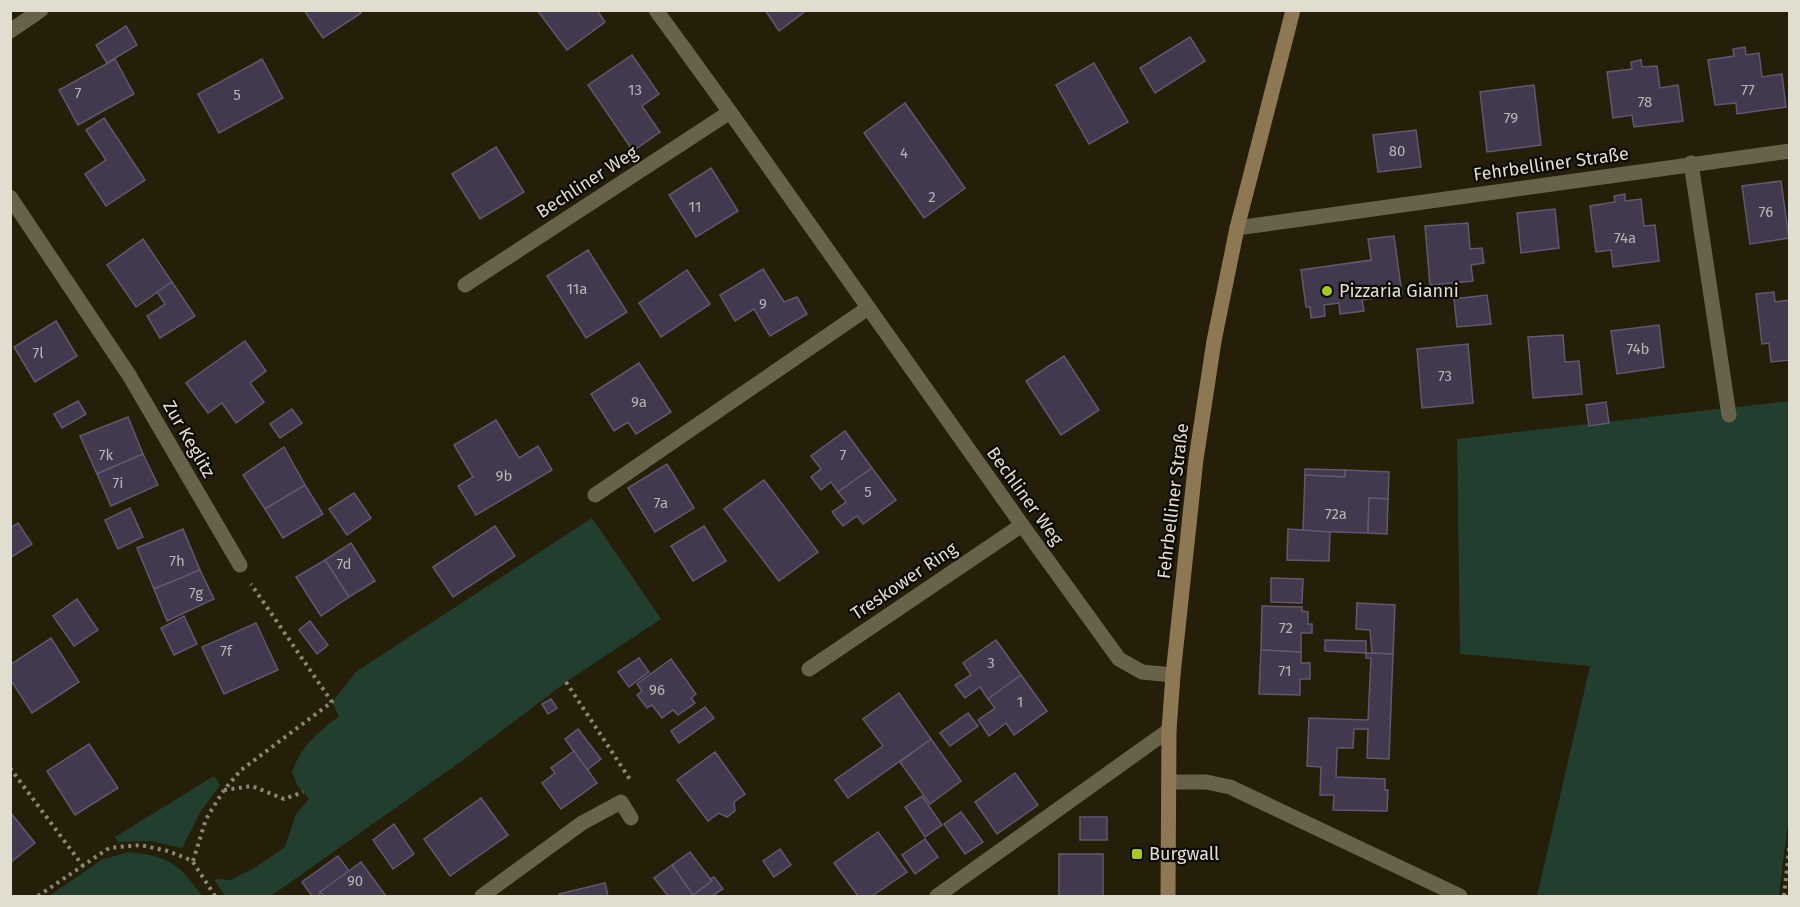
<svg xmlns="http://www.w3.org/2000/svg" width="1800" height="907" font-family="'Fira Sans',sans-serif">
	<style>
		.green { fill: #213e2e }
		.building { fill: #42394f; stroke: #61586f; stroke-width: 1.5 }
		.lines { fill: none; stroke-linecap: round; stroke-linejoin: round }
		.path { stroke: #8c8775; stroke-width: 4; stroke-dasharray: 3 4.5; stroke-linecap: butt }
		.service { stroke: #69624a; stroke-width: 15 }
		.minor { stroke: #69624a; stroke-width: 15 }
		.secondary { stroke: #8e7854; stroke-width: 15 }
		.poi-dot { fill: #a6c821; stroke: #0c0903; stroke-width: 2 }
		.labels { text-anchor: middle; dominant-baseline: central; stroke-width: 4.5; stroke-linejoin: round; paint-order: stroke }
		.number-label { font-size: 15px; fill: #b9b4af }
		.street-label { font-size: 18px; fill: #e1ddcf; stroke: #0c0903 }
		.poi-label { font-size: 18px; fill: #e1ddcf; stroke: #0c0903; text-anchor: start }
	</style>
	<rect width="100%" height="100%" fill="#251f09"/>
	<g class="green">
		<polygon points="1789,401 1790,806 1779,896 1537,896 1590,666 1460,654 1457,439"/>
		<path d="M592 518 661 619 566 682 466 758 271 896H225L214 879 231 880 256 867 285 847 296 814 309 799 297 785 292 772C303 743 316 735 339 716L332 702 357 671Z"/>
		<polygon points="214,776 220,785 201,811 182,848 150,841 118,842 115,837"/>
		<path d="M129 852C170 857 178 863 202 896H49L103 859Z"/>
	</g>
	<g class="building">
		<polygon points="304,10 359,10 361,13 323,38"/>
		<polygon points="537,10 597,10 605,22 567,50"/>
		<polygon points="765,10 807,10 779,31"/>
		<polygon points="126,26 137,45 107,63 96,45"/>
		<polygon points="1190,37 1205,61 1155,93 1140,68"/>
		<polygon points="1745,47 1746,55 1759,53 1762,77 1782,74 1786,107 1737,114 1736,103 1715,105 1708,60 1734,56 1733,49"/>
		<polygon points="632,55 659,94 642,106 660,132 633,151 588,85"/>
		<polygon points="115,59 134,94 78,125 59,90"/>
		<polygon points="262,59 283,98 219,133 198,94"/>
		<polygon points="1641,60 1642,67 1657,66 1660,88 1678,85 1683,121 1634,127 1632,115 1613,118 1607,72 1632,69 1631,62"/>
		<polygon points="1094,63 1128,122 1089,144 1056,85"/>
		<polygon points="1534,85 1541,145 1487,152 1480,92"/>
		<polygon points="905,103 965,188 924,218 864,133"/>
		<polygon points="104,118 145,180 106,206 85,174 106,160 86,130"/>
		<polygon points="1416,130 1421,167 1378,172 1373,135"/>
		<polygon points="496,147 524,192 480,219 452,174"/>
		<polygon points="711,168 738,211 696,237 669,195"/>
		<polygon points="1781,181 1789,238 1750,244 1742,186"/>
		<polygon points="1625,194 1625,201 1641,199 1644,226 1655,225 1659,261 1613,267 1611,250 1596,252 1590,206 1615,202 1614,196"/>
		<polygon points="1555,209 1559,248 1521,253 1517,213"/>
		<polygon points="1468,223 1470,249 1482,248 1484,263 1471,265 1473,281 1430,285 1425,226"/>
		<polygon points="1394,236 1402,294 1362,300 1364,311 1340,314 1339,303 1324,305 1325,316 1311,318 1310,307 1306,307 1301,270 1371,260 1368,239"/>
		<polygon points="143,239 172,282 136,307 107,265"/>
		<polygon points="588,250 627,312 586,338 547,276"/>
		<polygon points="763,269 784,302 797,297 807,314 770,336 754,309 735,321 720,295"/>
		<polygon points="687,270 710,304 661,337 639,303"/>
		<polygon points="172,282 195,316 160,338 147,316 165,304 157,292"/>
		<polygon points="1774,292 1775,302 1790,300 1790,360 1771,362 1769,343 1762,344 1756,294"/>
		<polygon points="1487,295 1491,324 1457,327 1454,299"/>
		<polygon points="56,321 77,356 35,382 14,347"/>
		<polygon points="1659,325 1664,367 1617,374 1611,331"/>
		<polygon points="1563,335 1565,362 1579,361 1582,394 1533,398 1528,337"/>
		<polygon points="245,341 266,371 250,383 264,402 236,423 222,403 208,413 186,383"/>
		<polygon points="1468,344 1473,403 1422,408 1417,349"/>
		<polygon points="1064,356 1099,410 1061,435 1026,381"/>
		<polygon points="639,363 671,412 636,434 628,422 614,431 591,394"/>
		<polygon points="78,401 86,414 62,428 54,414"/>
		<polygon points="1606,402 1609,423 1589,426 1586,405"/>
		<polygon points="292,409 302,423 280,438 270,424"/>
		<polygon points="128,417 143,454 97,474 80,436"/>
		<polygon points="496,420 519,458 538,446 552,470 476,515 458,486 473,477 454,445"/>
		<polygon points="845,431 872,468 838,492 831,482 821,490 811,477 821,469 811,456"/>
		<polygon points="284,447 305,485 265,509 243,475"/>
		<polygon points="143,454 158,485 111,506 97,474"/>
		<polygon points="667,464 694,508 655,532 628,488"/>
		<polygon points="872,468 896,500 863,524 857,516 843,526 832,512 846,502 838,492"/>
		<polygon points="1305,469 1345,470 1345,477 1305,475"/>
		<polygon points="1345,470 1389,472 1388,499 1369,498 1368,533 1303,531 1305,475 1345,477"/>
		<polygon points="764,480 818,552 779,581 724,509"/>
		<polygon points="305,485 323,514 283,538 265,509"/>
		<polygon points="354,493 371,518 347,535 329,509"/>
		<polygon points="1369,498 1388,499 1387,534 1368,533"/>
		<polygon points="130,508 143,537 118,549 105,520"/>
		<polygon points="18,523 32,544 10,558 10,528"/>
		<polygon points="495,526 515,556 453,597 433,567"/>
		<polygon points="704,526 726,561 693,581 671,546"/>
		<polygon points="183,529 200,570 154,589 137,548"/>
		<polygon points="1288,529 1330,532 1329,561 1287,560"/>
		<polygon points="351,543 375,581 349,597 325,560"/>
		<polygon points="325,560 349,597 321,616 296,577"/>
		<polygon points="200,570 214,599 167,621 154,589"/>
		<polygon points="1271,578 1303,579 1302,603 1271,602"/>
		<polygon points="77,599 98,630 74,646 53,616"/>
		<polygon points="1357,603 1395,605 1393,654 1372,653 1370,630 1356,629"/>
		<polygon points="1262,606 1302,607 1302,611 1308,612 1308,624 1312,624 1312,633 1301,633 1301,652 1261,650"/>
		<polygon points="184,616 197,644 174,655 161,628"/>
		<polygon points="310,621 328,645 317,654 299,630"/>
		<polygon points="256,623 278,670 224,694 202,647"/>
		<polygon points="51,638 79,682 32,713 10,679 10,665"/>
		<polygon points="996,640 1021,675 988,699 980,687 965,698 955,685 971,675 963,663"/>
		<polygon points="1325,640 1366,641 1366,653 1325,651"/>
		<polygon points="1261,650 1301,652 1301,663 1310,663 1310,679 1300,679 1300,695 1259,694"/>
		<polygon points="1366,653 1393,654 1389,759 1367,758 1368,729 1354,729 1353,748 1337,748 1336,777 1385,779 1385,790 1388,790 1387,811 1333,810 1334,795 1320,795 1321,767 1307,766 1309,718 1368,720 1371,658 1366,658"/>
		<polygon points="639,658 649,672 629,687 618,672"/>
		<polygon points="671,659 696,694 691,698 695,703 678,715 673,710 662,718 652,705 647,708 637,695 642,691 637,684"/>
		<polygon points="1021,675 1047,711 1014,735 1006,723 989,736 978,720 995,708 988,699"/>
		<polygon points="899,693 931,739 848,798 835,780 883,746 863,719"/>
		<polygon points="551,699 557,708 548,714 542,704"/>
		<polygon points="705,707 714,718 679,743 671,731"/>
		<polygon points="968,713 978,726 950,746 940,733"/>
		<polygon points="578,729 601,759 587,770 565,739"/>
		<polygon points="931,739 961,781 930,804 900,762"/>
		<polygon points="89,744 118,788 75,815 47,771"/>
		<polygon points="574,751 597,783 561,809 542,783 555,773 551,768"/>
		<polygon points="715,752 745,794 734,802 735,811 727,817 719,813 708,821 677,780"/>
		<polygon points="1015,773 1038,805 997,834 975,802"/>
		<polygon points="922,796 942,825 925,837 905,807"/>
		<polygon points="481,798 508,835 450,876 424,839"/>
		<polygon points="10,812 35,843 10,863"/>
		<polygon points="961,812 983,842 965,854 944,824"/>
		<rect x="1080" y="817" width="27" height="23"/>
		<polygon points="394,824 414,854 393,869 373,840"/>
		<polygon points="878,832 907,872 872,896 858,896 834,863"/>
		<polygon points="925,839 938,857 915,874 902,855"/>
		<polygon points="780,849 791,865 774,877 763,861"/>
		<polygon points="690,852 712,881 693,895 672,865"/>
		<rect x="1059" y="854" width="44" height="42"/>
		<polygon points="338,856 349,871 320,892 321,893 317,896 312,896 302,882"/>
		<polygon points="361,862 386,896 324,896 320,892"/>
		<polygon points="672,865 693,895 694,896 668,896 654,878"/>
		<polygon points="714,877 723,889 712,896 694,896 693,895 712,881 710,879"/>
		<polygon points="605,883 608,896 560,896 559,894"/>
	</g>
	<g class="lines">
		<g class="path">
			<polyline points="566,682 631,781"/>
			<polyline points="10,768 83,866"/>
			<polyline points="224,790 252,786 284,799 303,792"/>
			<polyline points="193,862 215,896"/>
			<polyline points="38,896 109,848 140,845 168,851 193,861 206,819 224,790 241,770 332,702 251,584"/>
			<polyline points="1784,896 1790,841"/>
		</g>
		<g class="service">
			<polyline points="1691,163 1729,415"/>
			<polyline points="465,285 730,112"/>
			<polyline points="595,495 868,308"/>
			<polyline points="809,669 1022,525"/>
			<polyline points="1169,782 1206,782 1230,787 1460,896"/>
			<polyline points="937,896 1169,730"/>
		</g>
		<g class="minor">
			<polyline points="656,10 730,112 1022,525 1119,659 1142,672 1173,675"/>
			<polyline points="10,31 41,10"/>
			<polyline points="10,197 129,375 240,565"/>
			<polyline points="1237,228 1790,151"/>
			<polyline points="482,896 582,823 621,802 631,818"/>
		</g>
		<polyline class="secondary" points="1168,896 1169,730 1173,675 1196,459 1214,341 1237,228 1293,10"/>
	</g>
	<g class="poi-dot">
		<circle cx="1327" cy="291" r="6"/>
		<rect x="1131" y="848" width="12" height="12" rx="3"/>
	</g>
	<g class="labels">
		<g class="number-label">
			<text x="635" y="90">13</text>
			<text x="1748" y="90">77</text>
			<text x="78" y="93">7</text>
			<text x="237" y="95">5</text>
			<text x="1645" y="102">78</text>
			<text x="1511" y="118">79</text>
			<text x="1397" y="151">80</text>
			<text x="904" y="153">4</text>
			<text x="932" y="197">2</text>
			<text x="695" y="207">11</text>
			<text x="1766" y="212">76</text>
			<text x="1625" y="238">74a</text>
			<text x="577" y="289">11a</text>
			<text x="763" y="304">9</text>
			<text x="1638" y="349">74b</text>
			<text x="38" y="353">7l</text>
			<text x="1445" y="376">73</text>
			<text x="639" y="402">9a</text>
			<text x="106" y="455">7k</text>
			<text x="843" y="455">7</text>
			<text x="504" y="476">9b</text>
			<text x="118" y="483">7i</text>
			<text x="868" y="492">5</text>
			<text x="661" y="503">7a</text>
			<text x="1336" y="514">72a</text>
			<text x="177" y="561">7h</text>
			<text x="344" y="564">7d</text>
			<text x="196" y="593">7g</text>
			<text x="1286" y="628">72</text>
			<text x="226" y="651">7f</text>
			<text x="991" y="663">3</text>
			<text x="1285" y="671">71</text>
			<text x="657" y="690">96</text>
			<text x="1020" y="702">1</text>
			<text x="355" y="881">90</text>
		</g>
		<g class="street-label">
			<text transform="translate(1551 164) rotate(-8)">Fehrbelliner Straße</text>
			<text transform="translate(587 182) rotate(-33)">Bechliner Weg</text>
			<text transform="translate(189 439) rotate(60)">Zur Keglitz</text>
			<text transform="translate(1025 496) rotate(54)">Bechliner Weg</text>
			<text transform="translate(1173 501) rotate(-83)">Fehrbelliner Straße</text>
			<text transform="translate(904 581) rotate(-34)">Treskower Ring</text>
		</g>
		<g class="poi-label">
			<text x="1339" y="291">Pizzaria Gianni</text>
			<text x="1149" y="854">Burgwall</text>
		</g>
	</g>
	<rect width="1800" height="907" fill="none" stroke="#e1ddcf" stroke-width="24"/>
</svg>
